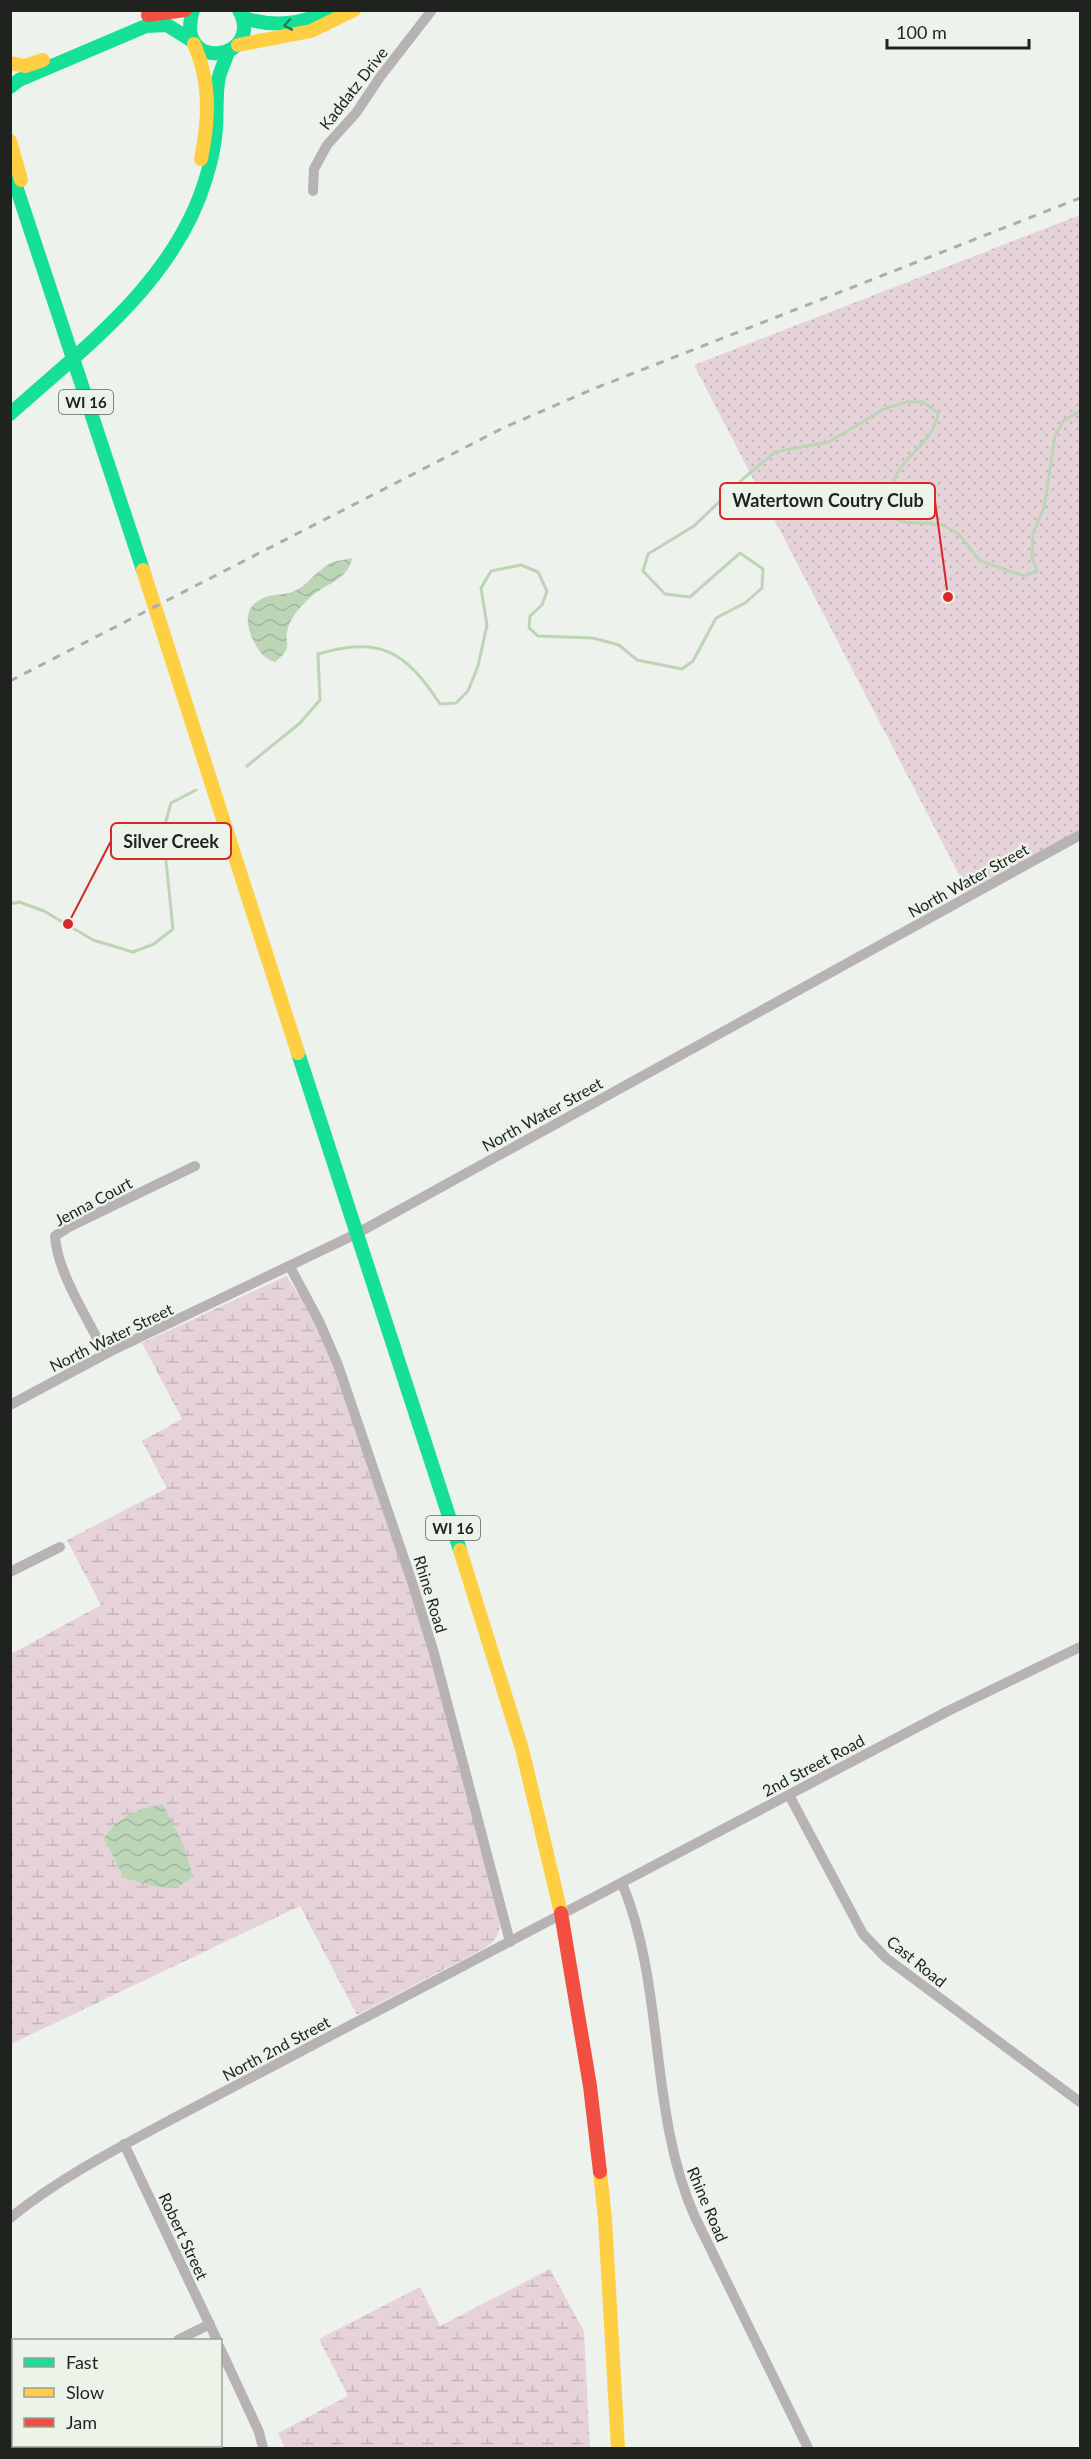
<svg xmlns="http://www.w3.org/2000/svg" width="1091" height="2459" font-family="Lato,sans-serif">
	<style>
		.grass { fill: url(#grass-dots) }
		.wetland { fill: url(#wetland-marsh) }
		.water { fill: url(#water-waves) }
		.lines { fill: none; stroke-linecap: round; stroke-linejoin: round }
		.stream { stroke: #bcd5b7; stroke-width: 3 }
		.street { stroke: #b7b2b3; stroke-width: 10 }
		.fast { stroke: #16e098; stroke-width: 14 }
		.slow { stroke: #ffcf43; stroke-width: 14 }
		.jam { stroke: #f24e42; stroke-width: 14 }
		.rail { stroke: #adadab; stroke-width: 3; stroke-dasharray: 8 8; stroke-linecap: butt }
		.oneway { stroke: #1a815c }
		.labels { text-anchor: middle; dominant-baseline: central; stroke-width: 5; stroke-linejoin: round; paint-order: stroke }
		.shield { fill: #ecf4ea; stroke: #5c615c; stroke-width: 1.5 }
		.shield-label { font-size: 15px; font-weight: bold; fill: #1f221f }
		.street-label { font-size: 16px; fill: #1f221f; stroke: #ecf4ea }
		.leader { fill: none; stroke: #d62828; stroke-width: 2 }
		.callout-dot { fill: #d62828; stroke: #ecf4ea; stroke-width: 2 }
		.callout { fill: #ecf4ea; stroke: #d62828; stroke-width: 2 }
		.callout-label { font-size: 18px; text-anchor: middle; font-weight: bold; fill: #1f221f }
	</style>
	<defs>
		<pattern id="grass-dots" width="8" height="8" patternUnits="userSpaceOnUse" patternTransform="scale(1.5)"><rect width="8" height="8" fill="#e6d3d9"/><path d="M2 2h.1M6 6h.1" fill="none" stroke="#c5b5ba" stroke-width="1.8" stroke-linecap="round"/></pattern>
		<pattern id="wetland-marsh" width="20" height="14" patternUnits="userSpaceOnUse" patternTransform="scale(1.5)"><rect width="20" height="14" fill="#e6d3d9"/><path d="M1 5h8M5 5V1M11 12h8M15 12V8" fill="none" stroke="#c5b5ba"/></pattern>
		<pattern id="water-waves" width="16" height="10" patternUnits="userSpaceOnUse" patternTransform="scale(1.5)"><rect width="16" height="10" fill="#bcd5b7"/><path d="M0 5q4-4 8 0t8 0" fill="none" stroke="#a1b79d"/></pattern>
	</defs>
	<rect width="100%" height="100%" fill="#edf2ec"/>
	<polygon class="grass" points="1080,215 1080,830 968,892 694,365"/>
	<g class="wetland">
		<path d="M286 1276 309 1309 334 1361 438 1677 500 1924C499 1938 494 1942 483 1949L357 2015 300 1906 11 2044V1654L101 1605 67 1540 167 1488 142 1441 182 1419 142 1343Z"/>
		<polygon points="550,2269 584,2331 590,2448 285,2448 278,2433 348,2396 319,2339 420,2287 440,2326"/>
	</g>
	<g class="water">
		<path d="M352 558C349 576 334 581 320 590 308 598 294 612 289 625 281 643 297 645 275 662 264 659 258 650 253 640 244 620 245 603 269 596 276 594 285 595 292 592 308 586 318 568 333 562 339 560 346 560 352 558Z"/>
		<path d="M163 1804 184 1846 193 1877C166 1898 153 1884 124 1878L104 1838C120 1816 137 1809 163 1804Z"/>
	</g>
	<g class="lines">
		<g class="stream">
			<path d="M247 766 300 723 320 700 318 654C381 636 405 651 440 704L456 703 468 691 478 666 487 625 481 588 491 571 521 565 538 572 547 591 542 605 530 616 529 628 538 636 593 638 619 645 637 660 682 669 693 661 716 618 745 603 762 588 763 569 740 553 690 597 665 594 643 571 648 554 694 526 744 478 775 452 829 442 884 409 907 402H923L938 413C935 436 915 449 901 467 895 475 891 487 887 497L893 516 901 522 940 524 958 533 980 561 1024 576 1037 571 1032 557 1033 533 1044 508 1055 436 1063 421 1080 411"/>
			<polyline points="10,904 19,902 44,911 93,940 133,952 154,944 173,929 163,832 171,803 196,790"/>
		</g>
		<g class="street">
			<polyline points="313,191 314,169 327,145 356,113 380,77 432,10"/>
			<polyline points="290,1267 319,1321 338,1365 412,1582 434,1653 510,1942"/>
			<path d="M105 1354C89 1320 57 1273 55 1236L69 1227 195 1166"/>
			<polyline points="10,1405 111,1351 356,1234 1080,835"/>
			<polyline points="10,1572 60,1547"/>
			<polyline points="789,1795 863,1934 886,1958 1080,2102"/>
			<path d="M622 1883C666 1989 648 2112 695 2217L808 2448"/>
			<polyline points="124,2144 217,2340"/>
			<path d="M10 2218C61 2177 118 2148 176 2117L948 1711 1080 1647"/>
			<polyline points="178,2340 210,2324"/>
			<polyline points="220,2348 259,2432 263,2448"/>
			<polyline points="10,2430 14,2429"/>
		</g>
		<g class="fast">
			<path d="M193 10C173 75 266 60 239 10"/>
			<path d="M244 18C276 28 301 24 331 10"/>
			<polyline points="10,87 19,80 146,26 167,25 191,40"/>
			<polyline points="10,168 143,570"/>
			<path d="M10 414C86 346 176 280 206 178 211 162 215 144 216 128 217 113 216 97 218 82 219 72 225 62 228 52"/>
			<polyline points="298,1053 460,1550"/>
		</g>
		<g class="slow">
			<path d="M194 44C211 82 209 119 201 159"/>
			<polyline points="238,45 311,31 354,10"/>
			<polyline points="10,63 25,66 43,60"/>
			<polyline points="10,141 21,180"/>
			<polyline points="143,570 298,1053"/>
			<polyline points="460,1550 522,1749 561,1913"/>
			<polyline points="600,2172 605,2219 618,2448"/>
		</g>
		<g class="jam">
			<polyline points="148,15 185,10"/>
			<polyline points="561,1913 590,2086 600,2172"/>
		</g>
		<polyline class="rail" points="10,681 503,428 593,389 1080,198"/>
	</g>
	<defs><path id="oneway-chevron" d="M-2-3.5L2.5 0L-2 3.5" fill="none" stroke-width="1.6" stroke-linecap="round" stroke-linejoin="round" transform="scale(1.5)"/></defs>
	<use class="oneway" href="#oneway-chevron" transform="translate(288 25) rotate(170)"/>
	<g class="labels">
		<g class="shield">
			<rect x="59" y="390" width="54" height="24" rx="4.5"/>
			<rect x="426" y="1516" width="54" height="24" rx="4.5"/>
		</g>
		<g class="shield-label">
			<text x="86" y="402">WI 16</text>
			<text x="453" y="1528">WI 16</text>
		</g>
		<g class="street-label">
			<text transform="translate(353 88) rotate(-52)">Kaddatz Drive</text>
			<text transform="translate(968 880) rotate(-29)">North Water Street</text>
			<text transform="translate(542 1114) rotate(-29)">North Water Street</text>
			<text transform="translate(93 1201) rotate(-28)">Jenna Court</text>
			<text transform="translate(111 1337) rotate(-26)">North Water Street</text>
			<text transform="translate(431 1594) rotate(73)">Rhine Road</text>
			<text transform="translate(813 1765) rotate(-28)">2nd Street Road</text>
			<text transform="translate(917 1961) rotate(39)">Cast Road</text>
			<text transform="translate(276 2048) rotate(-28)">North 2nd Street</text>
			<text transform="translate(708 2204) rotate(67)">Rhine Road</text>
			<text transform="translate(184 2236) rotate(65)">Robert Street</text>
		</g>
	</g>
	<path class="leader" d="M948 597L935 501M68 924L111 841"/>
	<g class="callout-dot">
		<circle cx="948" cy="597" r="6"/>
		<circle cx="68" cy="924" r="6"/>
	</g>
	<g class="callout">
		<rect x="720" y="483" width="215" height="36" rx="6"/>
		<rect x="111" y="823" width="120" height="36" rx="6"/>
	</g>
	<g class="callout-label">
		<text x="828" y="507">Watertown Coutry Club</text>
		<text x="171" y="848">Silver Creek</text>
	</g>
	<rect width="1091" height="2459" fill="none" stroke="#1f221f" stroke-width="24"/>
	<rect x="12" y="2339" width="210" height="108" fill="#ecf4ea" stroke="#9aa099" stroke-width="1.5"/>
	<rect x="24" y="2358" width="30" height="9" fill="#16e098" stroke="#9aa099" stroke-width="1.5"/>
	<text x="66" y="2369" font-size="18" fill="#1f221f">Fast</text>
	<rect x="24" y="2388" width="30" height="9" fill="#ffcf43" stroke="#9aa099" stroke-width="1.5"/>
	<text x="66" y="2399" font-size="18" fill="#1f221f">Slow</text>
	<rect x="24" y="2418" width="30" height="9" fill="#f24e42" stroke="#9aa099" stroke-width="1.5"/>
	<text x="66" y="2429" font-size="18" fill="#1f221f">Jam</text>
	<path d="M887 39v9h142v-9" fill="none" stroke="#1f221f" stroke-width="3"/>
	<text x="896" y="39" font-size="18" fill="#1f221f" stroke="#ecf4ea" stroke-width="4.5" paint-order="stroke">100 m</text>
</svg>
